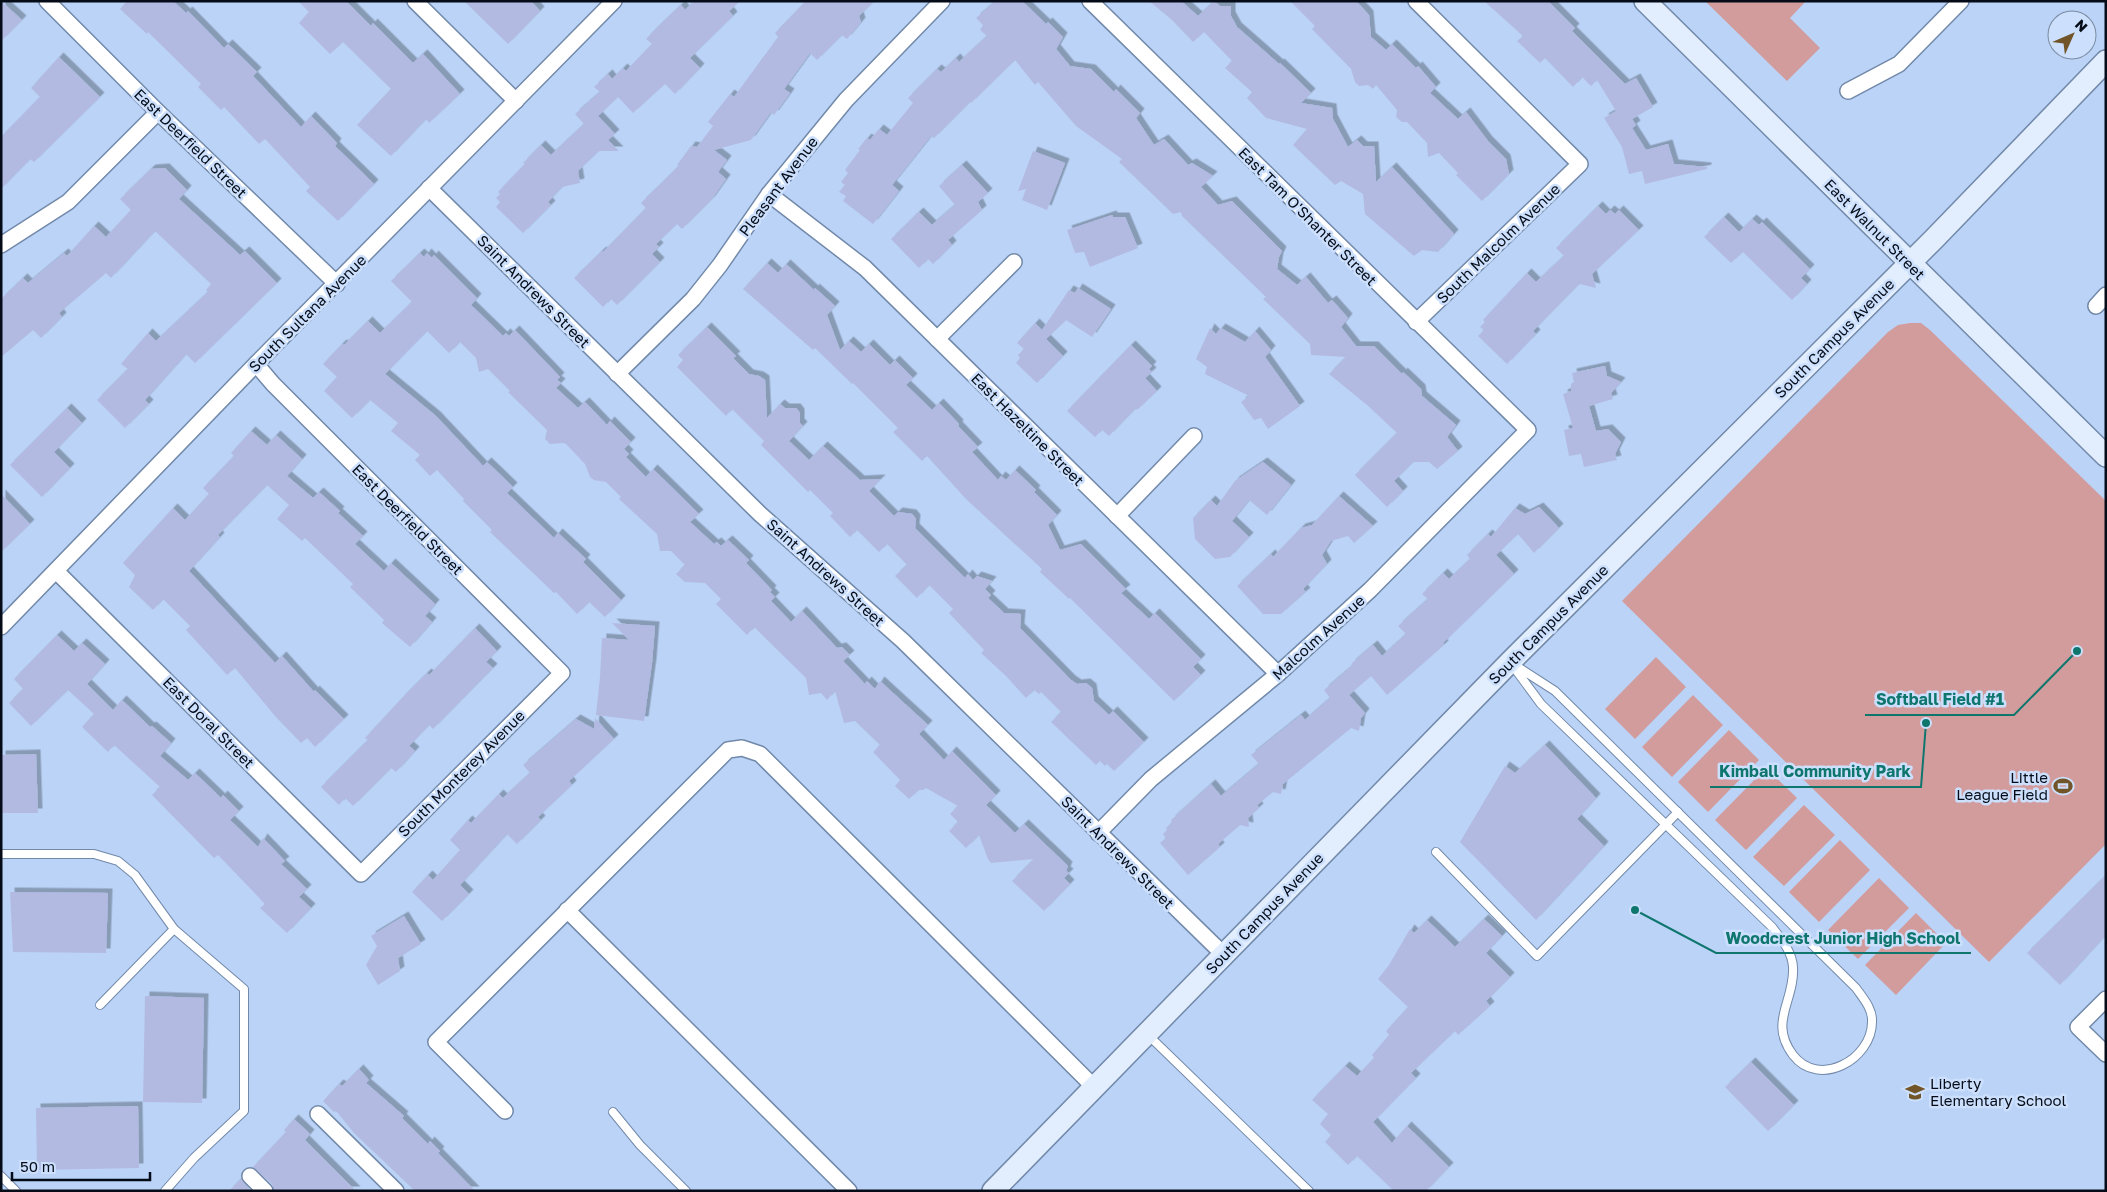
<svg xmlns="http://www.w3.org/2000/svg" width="2107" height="1192" font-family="'Golos Text',sans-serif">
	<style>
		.green { fill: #d29c9d }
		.building { fill: #b3bae2; filter: url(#shadow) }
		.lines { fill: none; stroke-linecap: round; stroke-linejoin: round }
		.lane-casing { stroke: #7289a9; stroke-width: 10 }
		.street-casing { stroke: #7289a9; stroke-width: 18 }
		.secondary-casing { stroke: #7289a9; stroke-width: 24 }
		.lane { stroke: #fff; stroke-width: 8 }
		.street { stroke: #fff; stroke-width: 15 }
		.secondary { stroke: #e2eefe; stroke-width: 21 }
		.labels { text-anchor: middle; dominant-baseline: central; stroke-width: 5; stroke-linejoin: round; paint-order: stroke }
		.street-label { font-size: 15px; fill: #050c18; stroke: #cce0fd }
		.poi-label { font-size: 15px; fill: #050c18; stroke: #cce0fd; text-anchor: end }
		.leader { fill: none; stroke: #0f766e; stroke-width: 2 }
		.callout-dot { fill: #0f766e; stroke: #cce0fd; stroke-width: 2 }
		.callout-label { font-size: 16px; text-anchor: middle; font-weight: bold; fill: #0f766e; stroke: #cce0fd; stroke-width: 5; stroke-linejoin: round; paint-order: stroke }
	</style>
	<defs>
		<filter id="shadow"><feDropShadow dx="4.5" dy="-4.5" stdDeviation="0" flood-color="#0004"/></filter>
	</defs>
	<rect width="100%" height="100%" fill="#bad3f7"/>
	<g class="green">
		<polygon points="1705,1 1806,1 1790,18 1820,48 1787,81"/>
		<polygon points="1910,323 1921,323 1930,330 2106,501 2106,844 1989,962 1622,601 1888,332 1898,325"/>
		<polygon points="1656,657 1686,687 1635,739 1605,709"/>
		<polygon points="1693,695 1723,725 1672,777 1642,747"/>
		<polygon points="1729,730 1759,760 1708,812 1678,782"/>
		<polygon points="1766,768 1797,798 1746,850 1715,820"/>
		<polygon points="1804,805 1835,835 1784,886 1753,857"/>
		<polygon points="1840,840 1870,870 1819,922 1789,892"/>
		<polygon points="1879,878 1909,908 1858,959 1828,930"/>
		<polygon points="1916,913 1946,943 1896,995 1865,965"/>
	</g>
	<g class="building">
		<polygon points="1,1 22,20 1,41"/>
		<polygon points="127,1 173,1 186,13 188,11 224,48 228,44 257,72 253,76 301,127 311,116 337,143 335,146 374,184 338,221 306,191 310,187 265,139 259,144 224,107 221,110 198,87 201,84 148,32 147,34 120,9"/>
		<polygon points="298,1 346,1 371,26 373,23 413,63 423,54 460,94 429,123 426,119 391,156 357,125 391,89 343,42 330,54 299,23 309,12"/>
		<polygon points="464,1 531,1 540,11 508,44"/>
		<polygon points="694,1 740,1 729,11 733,16 690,58 700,68 675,94 665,84 633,113 618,97 598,116 615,134 608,140 619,151 599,151 578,171 580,183 562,187 548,202 551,205 523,233 496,207 500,202 496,198 500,194 498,192 525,164 523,163 541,145 551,155 584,124 575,114 600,92 594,87 608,74 612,79 623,68 626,71 652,44 646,39 665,20 681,5 685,10"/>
		<polygon points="806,1 874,1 859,16 861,22 847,39 842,35 817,60 810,53 784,89 790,93 774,115 771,112 751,140 714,150 727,160 718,172 726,179 711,200 682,229 677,224 656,244 659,247 652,254 660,262 617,305 611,299 603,307 574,278 602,251 603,252 646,208 641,203 679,166 677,165 691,146 697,147 713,126 708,122 730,94 734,97 778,37 775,33"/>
		<polygon points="996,1 1022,1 1046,24 1048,22 1063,37 1056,49 1070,66 1091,69 1114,92 1116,89 1140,113 1136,118 1154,145 1164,139 1188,165 1192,163 1213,176 1201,187 1218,205 1232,201 1282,251 1279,257 1277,269 1297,285 1306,277 1328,303 1332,300 1348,318 1341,327 1356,346 1374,346 1402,374 1403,372 1421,389 1422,396 1456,425 1447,437 1458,451 1437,469 1429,462 1413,462 1394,481 1403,491 1387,507 1355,475 1397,433 1367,405 1329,374 1346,357 1311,355 1310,344 1263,299 1266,297 1182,216 1181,212 1173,214 1119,162 1122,159 1076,126 1038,82 1035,85 1015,60 971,103 970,102 934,138 931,136 892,185 899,191 873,224 843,201 846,196 839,192 845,185 841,182 848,173 845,170 860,150 858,149 867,138 870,140 879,129 887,135 913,103 908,98 937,69 941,72 956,58 959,62 987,36 980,30 983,25 976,18"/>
		<polygon points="1149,1 1181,1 1198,16 1214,1 1220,6 1231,6 1231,16 1237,27 1279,64 1280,63 1311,93 1301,103 1332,108 1333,119 1348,147 1357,140 1363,146 1374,146 1376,182 1392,167 1454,234 1438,252 1422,250 1414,256 1365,214 1363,194 1341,181 1335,185 1293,145 1307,129 1266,118 1247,98 1252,92 1225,68 1232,61 1204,32 1193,42 1172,20"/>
		<polygon points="1290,1 1356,1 1369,15 1371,37 1386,50 1392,44 1416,68 1418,66 1436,87 1430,93 1458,119 1466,112 1488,141 1506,159 1509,174 1482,201 1456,175 1458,173 1439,153 1428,157 1427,143 1407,122 1402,122 1396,117 1397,110 1376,85 1373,89 1368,85 1359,86 1355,82 1351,69 1312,29 1315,26"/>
		<polygon points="1484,1 1548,1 1575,28 1572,31 1625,84 1636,78 1653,107 1632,119 1636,125 1632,128 1646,150 1668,144 1674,164 1707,167 1707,169 1645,184 1642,171 1629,174 1622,147 1604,118 1616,111 1597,80 1591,86 1582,77 1573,87 1545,58 1540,63 1517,41 1523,36"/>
		<polygon points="59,57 100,97 34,162 30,159 1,189 1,137 40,97 31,88"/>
		<polygon points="1033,151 1065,163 1047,210 1022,200 1026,189 1018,191"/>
		<polygon points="962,165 988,193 978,202 982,210 948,240 952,245 933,264 928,259 919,268 891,239 919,212 932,225 955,205 939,186"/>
		<polygon points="165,168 187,190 179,199 240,255 245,251 277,283 195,363 186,354 145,400 149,404 125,428 97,400 128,369 121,364 148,333 156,341 208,292 206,290 211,284 155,231 111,278 106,273 59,313 62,317 41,338 33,330 1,357 1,299 23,278 28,283 64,253 67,256 94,226 106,237 131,210 120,199 151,169"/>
		<polygon points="1598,206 1606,214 1610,210 1615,214 1619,210 1639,230 1592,274 1596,288 1580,284 1575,288 1533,331 1536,334 1507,364 1478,336 1484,330 1480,327 1485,322 1483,320 1527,273 1536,282 1564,256 1556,248"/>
		<polygon points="1112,215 1113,217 1125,217 1138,248 1090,267 1084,252 1075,253 1067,230"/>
		<polygon points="1724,217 1739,232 1752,219 1759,225 1762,222 1810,269 1801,278 1807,284 1792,300 1743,252 1731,263 1704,237"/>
		<polygon points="420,253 424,257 427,253 432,258 434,255 477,298 471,305 503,336 506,333 509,336 515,330 560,377 557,380 561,383 556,388 578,408 585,402 607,425 610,421 631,442 624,449 629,454 626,457 646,477 653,469 699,514 690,522 714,544 717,542 721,546 728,540 749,560 746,563 772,590 770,592 775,597 771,601 791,622 802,611 837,648 842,647 850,655 843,661 865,684 867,681 875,689 880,681 928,725 919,734 944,760 952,751 996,795 986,805 1015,833 1024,824 1068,866 1066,871 1069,873 1064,878 1070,884 1044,911 1012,881 1034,859 991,863 988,859 979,835 966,848 949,831 958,822 950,814 958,806 926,788 923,790 919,790 909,799 895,786 900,780 873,752 880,745 855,721 844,723 835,691 827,700 821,693 809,695 806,678 754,627 747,635 716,604 721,599 705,583 685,582 676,574 685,565 671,551 660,551 657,534 619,499 621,497 606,482 594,480 590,477 585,464 566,444 563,443 550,444 545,439 547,430 508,392 510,391 488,369 479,372 476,358 460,342 449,353 427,331 385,374 436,416 483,466 487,462 513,487 507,493 554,538 558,533 586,559 583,562 621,600 605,617 589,602 577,614 556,592 554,593 490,532 492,530 463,501 464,499 437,470 430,476 415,460 420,455 391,431 398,423 370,400 352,418 324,391 337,377 323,364 342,344 344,345 368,321 380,333 412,302 391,281"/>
		<polygon points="767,263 778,273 786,264 814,290 815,288 835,306 827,315 840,350 849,341 861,352 869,344 890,365 895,360 913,378 906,385 932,410 939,403 959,424 958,426 978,447 972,452 998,480 1001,476 1006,480 1015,470 1036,490 1034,492 1057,515 1048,525 1060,550 1081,544 1126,589 1121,593 1149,619 1155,613 1201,659 1193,667 1201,675 1174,701 1070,598 1069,599 1040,572 1042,569 966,499 927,456 922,461 893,432 898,428 853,383 852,384 815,348 813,350 743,289"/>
		<polygon points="1078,288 1111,309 1092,337 1066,320 1046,339 1063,356 1037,383 1016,363 1020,358 1018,355 1024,349 1017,343 1035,323 1042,330 1069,290 1075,293"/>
		<polygon points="707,327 736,356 733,358 749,374 759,376 765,380 767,418 780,404 785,408 796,408 800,413 800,423 803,426 789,441 809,460 823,446 860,480 881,479 869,491 894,516 898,512 912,514 916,519 915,528 965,578 968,574 973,580 977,576 992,581 985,589 991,595 988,598 1004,613 1021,614 1020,628 1071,680 1077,684 1086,683 1092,688 1094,701 1109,715 1113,711 1144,742 1114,771 1107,764 1105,766 1100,761 1096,765 1051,722 1061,712 1041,692 1039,694 1034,690 1026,698 1006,676 981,653 984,650 949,613 953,609 929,585 917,598 895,576 907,565 887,544 879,552 857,530 850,537 830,516 833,513 810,490 808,492 761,445 764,441 732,409 726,416 677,367 683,360 678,355"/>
		<polygon points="1210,328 1216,334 1221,328 1245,342 1255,331 1271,350 1265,357 1300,406 1268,429 1261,418 1254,420 1241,402 1249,396 1205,374 1207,367 1196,359"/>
		<polygon points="1131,345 1152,366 1149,369 1152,372 1145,378 1157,391 1137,410 1136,408 1109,436 1102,430 1095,437 1067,411"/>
		<polygon points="1605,366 1607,376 1621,382 1611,393 1613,399 1589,406 1596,431 1608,429 1621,442 1615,454 1617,460 1584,467 1581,454 1569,456 1564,430 1573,428 1563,394 1571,391 1571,384 1574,382 1572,373"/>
		<polygon points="67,408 82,423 54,452 70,468 42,497 10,465"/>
		<polygon points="251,431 267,445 276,435 302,459 287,476 313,498 319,492 340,511 338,513 363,536 355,544 384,571 391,563 435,604 425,616 432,622 410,647 382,623 384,620 350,587 353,584 305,538 302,541 277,519 289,505 267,485 218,535 220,537 189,571 275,663 282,656 314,692 315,690 344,719 315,747 307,738 301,743 275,716 235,668 227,675 186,630 190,626 163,599 153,610 129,587 135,575 123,563 173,508 185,520 209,494 203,488 234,456 231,453"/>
		<polygon points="1263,462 1291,485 1267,515 1249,500 1232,521 1249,537 1230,557 1215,559 1195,539 1193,518 1211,500 1217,506 1235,481"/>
		<polygon points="1,494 30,524 1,552"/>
		<polygon points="1339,496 1373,526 1354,543 1348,536 1331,541 1322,555 1327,564 1303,589 1306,592 1281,614 1263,614 1237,586 1271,554 1273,557 1301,528 1312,525"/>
		<polygon points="1539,507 1559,528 1534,553 1518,534 1496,555 1514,574 1443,643 1444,645 1387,695 1371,676 1349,695 1365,713 1361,718 1359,731 1351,728 1283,784 1281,794 1273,792 1257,805 1259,808 1248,818 1249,827 1240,825 1218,844 1220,847 1188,875 1160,843 1166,838 1163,834 1167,830 1166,828 1172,822 1171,820 1211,784 1221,796 1259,764 1251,755 1301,715 1305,720 1330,698 1324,690 1352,666 1351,664 1373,645 1382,656 1406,634 1398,626 1428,599 1422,594 1443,573 1449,579 1470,559 1467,555 1488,534 1491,537 1515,508 1525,514"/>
		<polygon points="612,623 655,626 652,663 644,721 596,715 600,677 602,638 629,640"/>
		<polygon points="475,628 497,651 486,662 493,668 433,729 429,725 409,746 415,751 396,772 391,768 353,806 345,798 339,805 321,787 368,740 365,738 403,697 427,673 429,675"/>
		<polygon points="57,635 74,651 82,643 105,664 87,684 113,710 122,700 150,727 152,726 171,743 160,756 188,780 195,773 221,798 223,795 239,811 230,820 258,847 263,838 285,861 281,864 307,889 299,897 311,908 287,933 260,908 265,904 218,855 214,858 152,795 160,787 114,745 108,752 82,727 94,714 68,690 31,726 9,703 23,689 14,679"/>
		<polygon points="595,718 614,739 569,781 572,785 538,817 541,820 517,844 507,834 460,885 469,894 442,921 412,892 428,875 433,880 460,850 450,840 468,820 471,823 499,794 503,798 530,773 523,765 576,719 594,729"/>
		<polygon points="1545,745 1596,798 1577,819 1604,846 1536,920 1460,842 1505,766 1515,773"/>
		<polygon points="36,754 38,813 1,813 1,755"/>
		<polygon points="2106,875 2106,935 2060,985 2027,953"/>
		<polygon points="10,892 108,893 106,953 13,952"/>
		<polygon points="404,916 421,944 398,958 400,971 378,985 366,965 377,946 371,936"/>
		<polygon points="1484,919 1502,936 1486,953 1510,977 1486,1001 1490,1006 1458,1035 1455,1031 1411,1073 1416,1078 1373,1122 1392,1143 1407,1126 1449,1167 1426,1191 1394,1191 1357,1156 1348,1165 1325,1142 1331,1135 1320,1124 1328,1114 1312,1100 1345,1066 1357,1076 1374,1058 1372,1055 1389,1035 1386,1031 1408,1007 1378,979 1389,965 1410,929 1414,933 1427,920 1455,947"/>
		<polygon points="145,996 204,998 202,1103 143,1102"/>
		<polygon points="1751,1062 1794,1105 1768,1131 1725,1087"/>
		<polygon points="359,1069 369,1080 366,1083 396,1109 404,1116 402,1118 428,1144 430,1141 440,1151 438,1153 475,1191 415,1191 354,1133 336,1111 334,1112 323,1101 339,1084 342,1086"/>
		<polygon points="138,1106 139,1168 37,1170 36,1108"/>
		<polygon points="294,1119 310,1134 305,1140 356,1191 274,1191 272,1184 253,1167 286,1132 284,1130"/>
		<polygon points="241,1179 251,1191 229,1191"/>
	</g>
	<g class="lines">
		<g class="lane-casing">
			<g id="lane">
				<path d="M1510 662 1555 691 1856 988C1863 998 1873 1009 1872 1022 1872 1059 1819 1089 1793 1055 1768 1022 1795 1001 1793 967 1792 951 1781 939 1772 927L1541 704Z"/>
				<polyline points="1436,852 1537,956 1678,812"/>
				<polyline points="1,854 94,854 118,861 135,875 174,929 244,989 244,1111 194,1158 165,1191"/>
				<polyline points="100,1005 174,929"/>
				<polyline points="1147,1034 1309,1191"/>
				<polyline points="613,1112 640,1145 686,1191"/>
				<polyline points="1,1176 16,1191"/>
			</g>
		</g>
		<g class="street-casing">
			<g id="street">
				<polyline points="47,1 158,112 337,284"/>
				<polyline points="415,1 516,101"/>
				<polyline points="1090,1 1528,430 1370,590 1278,674 1151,779 1098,833"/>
				<polyline points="1416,1 1580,164 1416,322"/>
				<polyline points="1848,91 1899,64 1961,1"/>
				<polyline points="429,188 760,514 903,641 1223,954"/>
				<polyline points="769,194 865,268 1278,674"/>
				<polyline points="1,245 68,202 158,112"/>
				<polyline points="2096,306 2106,295"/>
				<polyline points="937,339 1014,262"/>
				<polyline points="617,374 693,299 720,265 769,194 846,100 942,1"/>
				<polyline points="1117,516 1194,436"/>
				<polyline points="57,572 361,874 562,673 273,384 256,364"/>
				<polyline points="1,627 256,364 614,1"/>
				<polyline points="567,910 849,1191"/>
				<polyline points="2106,999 2078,1027 2106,1054"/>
				<polyline points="505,1111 436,1042 728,750 742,748 760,754 1095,1088"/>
				<polyline points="318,1114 396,1191"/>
				<polyline points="250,1176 265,1191"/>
			</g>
		</g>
		<g class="secondary-casing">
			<g id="secondary">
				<polyline points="1645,1 2106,456"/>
				<polyline points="993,1191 1510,662 1934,239 2106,61"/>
			</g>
		</g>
		<use href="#lane" class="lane"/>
		<use href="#street" class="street"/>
		<use href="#secondary" class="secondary"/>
	</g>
	<defs>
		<g id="stadium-bare" transform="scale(1.5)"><path d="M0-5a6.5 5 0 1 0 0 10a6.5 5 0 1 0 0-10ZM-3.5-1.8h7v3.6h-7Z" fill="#715427" stroke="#cce0fd" stroke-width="2.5" paint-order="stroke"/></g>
		<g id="school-bare" transform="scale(1.5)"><path d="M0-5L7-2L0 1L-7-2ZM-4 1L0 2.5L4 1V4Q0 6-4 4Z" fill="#715427" stroke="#cce0fd" stroke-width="2.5" paint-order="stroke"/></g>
	</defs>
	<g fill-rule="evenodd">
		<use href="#stadium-bare" x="2063" y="786"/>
		<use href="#school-bare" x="1915" y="1092"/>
	</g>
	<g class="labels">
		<g class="street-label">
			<text transform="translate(191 143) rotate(44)">East Deerfield Street</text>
			<text transform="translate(778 186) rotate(-53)">Pleasant Avenue</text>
			<text transform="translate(1308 216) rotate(45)">East Tam O'Shanter Street</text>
			<text transform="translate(1875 229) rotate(45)">East Walnut Street</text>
			<text transform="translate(1498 243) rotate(-44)">South Malcolm Avenue</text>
			<text transform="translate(534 291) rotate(45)">Saint Andrews Street</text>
			<text transform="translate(307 313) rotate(-45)">South Sultana Avenue</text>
			<text transform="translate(1834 338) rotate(-45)">South Campus Avenue</text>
			<text transform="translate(1028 429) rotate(45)">East Hazeltine Street</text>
			<text transform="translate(408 519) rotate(45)">East Deerfield Street</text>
			<text transform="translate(826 572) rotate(42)">Saint Andrews Street</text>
			<text transform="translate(1548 624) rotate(-45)">South Campus Avenue</text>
			<text transform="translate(1318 637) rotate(-42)">Malcolm Avenue</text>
			<text transform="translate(209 722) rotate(45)">East Doral Street</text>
			<text transform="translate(461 773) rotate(-45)">South Monterey Avenue</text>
			<text transform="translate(1118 852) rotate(45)">Saint Andrews Street</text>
			<text transform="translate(1264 913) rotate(-46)">South Campus Avenue</text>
		</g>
		<g class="poi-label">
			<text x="2048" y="777">Little<tspan x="2048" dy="17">League Field</tspan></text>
			<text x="1930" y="1083" text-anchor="start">Liberty<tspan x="1930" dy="17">Elementary School</tspan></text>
		</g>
	</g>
	<path class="leader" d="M2077 651L2014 715H1865M1926 723L1921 787H1710M1635 910L1716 953H1971"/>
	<g class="callout-dot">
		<circle cx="2077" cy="651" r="5"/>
		<circle cx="1926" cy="723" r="5"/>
		<circle cx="1635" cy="910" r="5"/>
	</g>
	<g class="callout-label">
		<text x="1940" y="705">Softball Field #1</text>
		<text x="1815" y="777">Kimball Community Park</text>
		<text x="1843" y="944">Woodcrest Junior High School</text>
	</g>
	<rect width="2107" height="1192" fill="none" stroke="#050c18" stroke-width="5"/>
	<g transform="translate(2072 35) rotate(45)"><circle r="24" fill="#cce0fd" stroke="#7c8ba1"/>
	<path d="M0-4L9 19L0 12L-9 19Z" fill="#715427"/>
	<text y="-8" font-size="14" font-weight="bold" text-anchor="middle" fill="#050c18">N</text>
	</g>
	<path d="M12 1172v8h138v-8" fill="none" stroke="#050c18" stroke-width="2.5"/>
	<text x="20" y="1172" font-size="15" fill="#050c18" stroke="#cce0fd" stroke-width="4" paint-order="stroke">50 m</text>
</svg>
